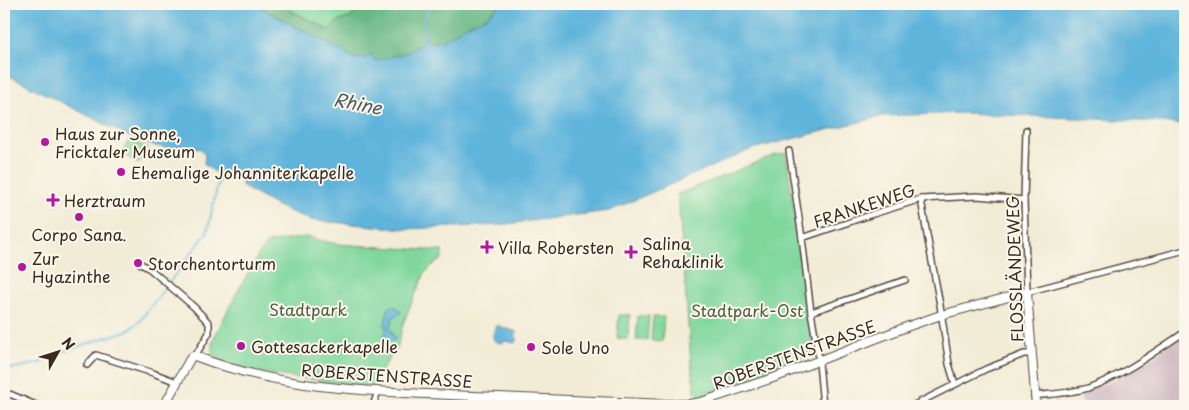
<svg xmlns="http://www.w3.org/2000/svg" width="1189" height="410" font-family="'Playpen Sans',sans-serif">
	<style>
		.industrial { fill: #d2bdc5 }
		.green { fill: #7fd79c; stroke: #5d805d }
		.forest { fill: #67b884; stroke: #517151 }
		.water { fill: #5eb4db; stroke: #4c6f7c }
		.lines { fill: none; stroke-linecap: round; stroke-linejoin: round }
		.stream { stroke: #5eb4db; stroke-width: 2 }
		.street-casing { stroke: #56473a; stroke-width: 8 }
		.secondary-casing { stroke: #56473a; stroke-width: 10 }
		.street { stroke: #fff; stroke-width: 5 }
		.secondary { stroke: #fff; stroke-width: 8 }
		.poi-dot { fill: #b5179e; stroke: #fbf7ec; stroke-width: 2 }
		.labels { text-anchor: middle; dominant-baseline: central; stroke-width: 4; stroke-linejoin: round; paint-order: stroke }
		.poi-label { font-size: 16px; fill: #3b2a1e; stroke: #fbf7ec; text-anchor: start }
		.street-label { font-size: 16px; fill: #3b2a1e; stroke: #fbf7ec }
		.park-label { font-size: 16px; fill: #4f5e44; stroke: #fbf7ec }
		.water-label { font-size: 18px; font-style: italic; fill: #475a60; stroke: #fbf7ec }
	</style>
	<rect width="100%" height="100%" fill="#fbf7ec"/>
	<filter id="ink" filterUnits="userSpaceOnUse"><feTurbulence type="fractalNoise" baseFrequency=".02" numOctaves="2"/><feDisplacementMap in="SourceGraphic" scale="10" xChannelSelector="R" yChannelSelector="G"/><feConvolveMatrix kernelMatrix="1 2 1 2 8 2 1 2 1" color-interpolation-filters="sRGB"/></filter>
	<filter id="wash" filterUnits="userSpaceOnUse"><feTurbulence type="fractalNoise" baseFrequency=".0096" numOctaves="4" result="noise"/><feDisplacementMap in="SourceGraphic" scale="20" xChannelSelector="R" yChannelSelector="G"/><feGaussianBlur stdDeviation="1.12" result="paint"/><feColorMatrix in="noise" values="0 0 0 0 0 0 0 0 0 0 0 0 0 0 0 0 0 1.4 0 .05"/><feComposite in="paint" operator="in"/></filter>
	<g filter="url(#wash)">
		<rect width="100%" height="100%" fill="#f2ecd6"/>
		<polygon class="industrial" points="1185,333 1185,406 1083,406 1079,393 1117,379 1153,357"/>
		<g class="green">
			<polygon points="282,4 357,4 352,17 336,22 328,30 313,21 296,13"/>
			<polygon points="129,140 148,148 146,154 138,164 122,153"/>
			<polygon points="786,153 814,353 752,378 702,396 698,395 695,392 691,363 678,194 775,155"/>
			<polygon points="306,237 337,244 442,251 442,259 433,265 425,273 414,297 404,321 397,348 387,362 377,378 375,384 372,387 297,378 245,370 222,361 212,353 212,346 214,338 235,296 259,254 267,243"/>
			<polygon points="619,315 630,315 628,339 617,338"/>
			<polygon points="638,316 649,316 647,340 636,340"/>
			<polygon points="653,317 664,317 662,341 651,340"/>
		</g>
		<polygon class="forest" points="254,4 277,4 328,30 336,22 352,17 357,4 501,4 486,17 463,27 455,33 442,40 427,42 425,37 420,45 405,53 375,61 366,58 355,58"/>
		<g class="water">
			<polygon points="4,4 254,4 355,58 366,58 371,54 375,61 405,53 420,45 425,37 428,42 442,40 455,33 463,27 486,17 501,4 1185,4 1185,126 1163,122 964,113 883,116 752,149 609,211 498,225 405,229 310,220 275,205 243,187 240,178 231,173 220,174 216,173 204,164 205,155 200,148 183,151 151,145 130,137 4,73"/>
			<polygon points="393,306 398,308 401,313 392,318 392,323 389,327 395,338 395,340 391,341 383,337 386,332 385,324 388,308"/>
			<path d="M496 325 517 332 515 337 518 339 515 343 505 341 502 343C489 342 493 334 496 325Z"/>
		</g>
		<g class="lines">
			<g class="stream">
				<polyline points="425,37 423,23 431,4"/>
				<polyline points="4,370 36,364 67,350 129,330 139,322 207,233 220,174"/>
			</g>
		</g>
	</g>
	<g filter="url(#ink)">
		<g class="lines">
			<g class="street-casing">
				<g id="street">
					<polyline points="1026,130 1024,200 1027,292 1185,250"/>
					<polyline points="789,151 802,238 811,312 818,352 823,406"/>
					<polyline points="921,199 927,235 940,305 949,364 955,384"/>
					<polyline points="802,238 873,214 921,199 977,196 1024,200"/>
					<polyline points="141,264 150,269 194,307 209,323 209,333 195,356"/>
					<polyline points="811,312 905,280"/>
					<polyline points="1182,334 1185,341"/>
					<polyline points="87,365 96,355 153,373 177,382"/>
					<polyline points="4,393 12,395 38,406"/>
					<path d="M1034 396C1052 394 1071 393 1088 388 1124 375 1154 352 1185 332"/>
					<polyline points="373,406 378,391"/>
					<polyline points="912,406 986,369 1024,354 1031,354"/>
				</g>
			</g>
			<g class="secondary-casing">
				<path id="secondary" d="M164 406 190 359 193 356H195C276 388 363 391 449 395 522 398 595 401 668 404H689L701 402 776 377 909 326 941 315 1027 292 1036 406"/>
			</g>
			<use href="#street" class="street"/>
			<use href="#secondary" class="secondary"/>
		</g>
	</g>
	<g class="poi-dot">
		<circle cx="45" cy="142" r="5"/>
		<circle cx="121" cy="172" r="5"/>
		<path d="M50.5 192.5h5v5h5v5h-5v5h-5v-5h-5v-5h5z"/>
		<circle cx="79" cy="217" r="5"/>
		<path d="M484.5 239.5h5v5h5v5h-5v5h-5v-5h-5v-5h5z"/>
		<path d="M628.5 244.5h5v5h5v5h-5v5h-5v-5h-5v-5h5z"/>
		<circle cx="138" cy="263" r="5"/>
		<circle cx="22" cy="267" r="5"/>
		<circle cx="241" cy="346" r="5"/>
		<circle cx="531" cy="347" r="5"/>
	</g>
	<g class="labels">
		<g class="poi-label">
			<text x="55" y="133">Haus zur Sonne,<tspan x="55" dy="18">Fricktaler Museum</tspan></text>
			<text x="131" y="172">Ehemalige Johanniterkapelle</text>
			<text x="64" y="200">Herztraum</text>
			<text x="79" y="234" text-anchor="middle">Corpo Sana.</text>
			<text x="642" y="243">Salina<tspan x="642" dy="18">Rehaklinik</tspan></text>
			<text x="498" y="247">Villa Robersten</text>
			<text x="32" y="258">Zur<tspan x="32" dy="18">Hyazinthe</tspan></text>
			<text x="148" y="263">Storchentorturm</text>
			<text x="251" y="346">Gottesackerkapelle</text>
			<text x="541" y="347">Sole Uno</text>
		</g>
		<g class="street-label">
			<text transform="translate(864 205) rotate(-18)">FRANKEWEG</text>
			<text transform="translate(1014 269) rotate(-92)">FLOSSLÄNDEWEG</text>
			<text transform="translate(794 354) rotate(-20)">ROBERSTENSTRASSE</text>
			<text transform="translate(387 375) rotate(4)">ROBERSTENSTRASSE</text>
		</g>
		<g class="park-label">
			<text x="308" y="309">Stadtpark</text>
			<text x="747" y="310">Stadtpark-Ost</text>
		</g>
		<g class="water-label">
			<text transform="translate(358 103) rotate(11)">Rhine</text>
		</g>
	</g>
	<rect width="1189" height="410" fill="none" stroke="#fbf7ec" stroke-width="20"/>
	<g transform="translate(58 352) rotate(51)" stroke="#fbf7ec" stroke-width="4" paint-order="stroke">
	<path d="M0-4L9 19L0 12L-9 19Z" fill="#3b2a1e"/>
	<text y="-8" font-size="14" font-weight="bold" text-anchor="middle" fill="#3b2a1e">N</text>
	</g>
</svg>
